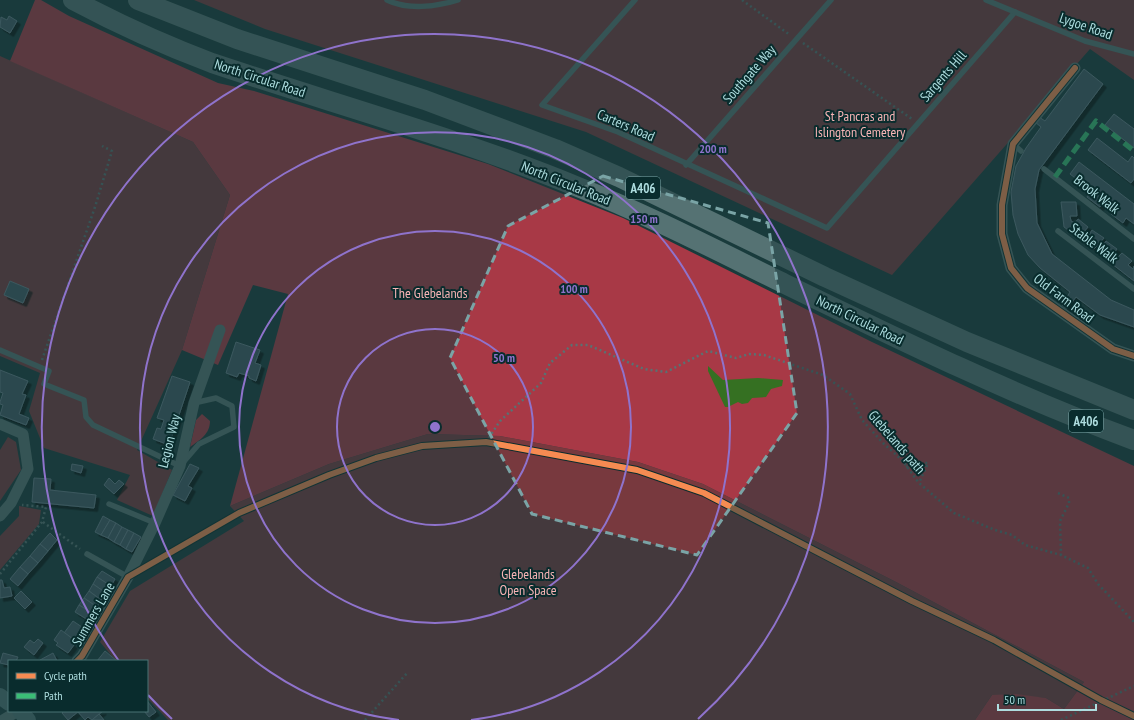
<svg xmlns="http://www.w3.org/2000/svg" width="1134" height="720" font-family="'PT Sans Narrow',sans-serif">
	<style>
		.green { fill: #78393e }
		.forest { fill: #a83946 }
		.water { fill: #357022 }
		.building { fill: #435a65; stroke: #657c88; filter: url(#shadow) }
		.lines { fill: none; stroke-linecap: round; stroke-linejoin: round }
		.path { stroke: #587273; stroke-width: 2.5; stroke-dasharray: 2 3; stroke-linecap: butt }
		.lane { stroke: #577374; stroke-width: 5.5 }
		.street { stroke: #577374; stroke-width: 11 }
		.secondary { stroke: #4f7274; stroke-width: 16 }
		.highway { stroke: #557273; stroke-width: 20 }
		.quiet { stroke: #3abd76; stroke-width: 5; stroke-dasharray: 10 5; stroke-linecap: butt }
		.cycleway-casing { stroke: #092c2d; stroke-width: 8 }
		.cycleway { stroke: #f68b52; stroke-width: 6 }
		.marked { fill: none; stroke: #7aa4a6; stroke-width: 3; stroke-dasharray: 8 5; stroke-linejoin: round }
		.ring { fill: none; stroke: #8f73cc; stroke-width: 2 }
		.labels { text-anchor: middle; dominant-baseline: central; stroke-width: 4; stroke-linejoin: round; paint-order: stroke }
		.shield { fill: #092c2d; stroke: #7ca8aa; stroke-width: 1 }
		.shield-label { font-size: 13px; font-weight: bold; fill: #aedddf }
		.street-label { font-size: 14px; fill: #aedddf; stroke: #092c2d }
		.park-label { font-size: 14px; fill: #f8b4b5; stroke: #092c2d }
		.centre { fill: #8f73cc; stroke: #092c2d; stroke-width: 2 }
		.ring-label { font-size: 12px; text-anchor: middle; font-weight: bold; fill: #8f73cc; stroke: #092c2d; stroke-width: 4; stroke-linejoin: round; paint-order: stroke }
	</style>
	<defs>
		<filter id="shadow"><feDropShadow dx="3.5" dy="3.5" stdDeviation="0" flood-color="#0009"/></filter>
	</defs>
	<rect width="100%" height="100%" fill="#193b3c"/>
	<g class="green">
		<polygon points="194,0 1134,0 1134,80 1090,49 892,275 586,132 265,29"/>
		<polygon points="0,56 193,142 230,195 182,350 137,450 172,470 153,516 117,500 130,475 44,448 29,411 40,373 0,356"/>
		<polygon points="428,434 500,436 638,462 703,484 896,582 1084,682 1064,709 1046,698 992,695 975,720 168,720 147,698 147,661 116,661 100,642 130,591 244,521 230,506 329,464"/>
		<polygon points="8,437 16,442 21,470 0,501 0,450"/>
		<polygon points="19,506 41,510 39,524 0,570 0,536 19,516"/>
	</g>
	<g class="forest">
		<polygon points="35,0 41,0 69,16 218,83 254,91 488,164 623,218 872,342 1134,466 1134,720 975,720 992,695 1016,694 1046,698 1064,709 1084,682 896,582 703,484 638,462 500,436 428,434 329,464 230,506 288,294 253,285 218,365 182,350 230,195 193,142 10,61"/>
		<path d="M202 414 210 421C210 434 200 440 190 447L196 420Z"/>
	</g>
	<polygon class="water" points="708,366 723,380 758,378 783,380 782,386 771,389 766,397 752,398 748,403 742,404 738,402 728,407 725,407 708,371"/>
	<g class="building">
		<polygon points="9,16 17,21 10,33 0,27 1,17 7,20"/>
		<polygon points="1084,69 1103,84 1039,170 1035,189 1037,223 1052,254 1111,300 1134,310 1134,327 1100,315 1076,297 1067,309 1062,305 1070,292 1040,268 1028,255 1018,234 1013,215 1011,192 1016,166 1026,148 1041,127 1035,122 1039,117 1045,121"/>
		<polygon points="1114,114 1134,129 1134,148 1105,125"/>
		<polygon points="1097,138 1128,162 1132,156 1134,158 1134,179 1131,183 1088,150"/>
		<polygon points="1079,162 1134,204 1134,224 1126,218 1123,223 1111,214 1115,209 1104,201 1100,207 1087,197 1091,190 1070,174"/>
		<polygon points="1061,202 1076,202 1077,216 1070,216 1071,221 1075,223 1078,219 1088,227 1084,232 1089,235 1092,230 1104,238 1094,249 1064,227"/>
		<polygon points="1106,241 1117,249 1113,254 1118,257 1122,253 1132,261 1128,265 1133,269 1134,266 1134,281 1098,253"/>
		<polygon points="10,281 29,289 23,303 4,295"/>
		<polygon points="236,342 260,350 255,363 261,365 256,381 249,378 249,376 239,373 237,377 226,373"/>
		<polygon points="0,370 28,381 22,394 26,395 19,414 29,418 26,425 0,415 3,405 0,404 0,402 3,393 0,392"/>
		<polygon points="172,376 190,382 169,445 153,439 157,428 161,429 164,420 157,418"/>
		<polygon points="72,464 83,466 81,473 71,470"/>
		<polygon points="190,464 199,468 188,486 192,488 185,501 173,495"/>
		<polygon points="34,478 51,479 50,490 96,495 94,508 32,502"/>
		<polygon points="109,478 115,484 119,480 124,484 114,494 104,485"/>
		<polygon points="103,516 110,520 101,535 95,532"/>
		<polygon points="110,520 116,523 108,538 101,535"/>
		<polygon points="116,523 122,527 114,542 108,538"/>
		<polygon points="122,527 128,530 120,545 114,542"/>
		<polygon points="128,530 134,533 126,549 120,545"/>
		<polygon points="50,533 57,540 48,551 40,544"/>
		<polygon points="134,533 141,537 132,552 126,549"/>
		<polygon points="40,544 48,551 38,563 30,556"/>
		<polygon points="30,556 38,563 28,574 20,567"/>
		<polygon points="20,567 28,574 18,586 10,579"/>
		<polygon points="102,571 115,579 111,586 97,577"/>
		<polygon points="97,577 111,586 106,593 93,584"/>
		<polygon points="0,580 2,580 4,588 10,587 12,596 0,598"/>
		<polygon points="93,584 106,593 101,600 89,591"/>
		<polygon points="21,591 32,602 25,609 14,598"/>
		<polygon points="89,591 101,600 97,607 84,598"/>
		<polygon points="84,598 97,607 92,613 79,605"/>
		<polygon points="79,605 92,613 88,620 75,612"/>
		<polygon points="73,621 85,629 79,638 76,636 73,639 64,633"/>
		<polygon points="61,630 73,639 71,643 74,645 68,653 56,645 58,643 54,640"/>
		<polygon points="38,639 43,643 34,655 24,647 30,640 34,643"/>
		<polygon points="105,651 117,661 97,661"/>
		<polygon points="3,653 18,657 16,661 9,661 9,665 0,663"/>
		<polygon points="53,653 57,661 41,661 40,660"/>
		<polygon points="147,701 156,712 149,717 144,711 147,711"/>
		<polygon points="64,711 79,711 68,720 62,713"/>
		<polygon points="103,711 92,720 88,717 85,720 78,712"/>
		<polygon points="99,714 104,720 92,720"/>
	</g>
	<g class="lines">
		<g class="path">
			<polyline points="742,0 790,35"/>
			<polyline points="803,43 912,119"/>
			<polyline points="42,360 95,207 112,151 102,146"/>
			<polyline points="486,442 500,421 541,383 550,363 572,345 588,345 644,369 666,372 708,351 736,358 749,354 764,355 823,375 850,394 862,420 883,443 902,460 919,483 954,513 995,530 1012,535 1025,545 1061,555 1088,568 1098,584 1134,622"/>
			<polyline points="906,467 917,463 928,463 919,483"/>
			<polyline points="1058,493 1069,498 1069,503 1060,521 1061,555"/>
			<polyline points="43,522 80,549"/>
			<polyline points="0,574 42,522 46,507 22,505"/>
			<polyline points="365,720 408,672"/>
			<polyline points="1061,720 1134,686"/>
		</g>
		<g class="lane">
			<path d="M387 0C407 10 436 7 458 0"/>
			<polyline points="635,0 542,105 618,132 827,228 1015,12"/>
			<polyline points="986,0 1085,41 1134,54"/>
			<polyline points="1013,144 1021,151"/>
			<polyline points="686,165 831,0"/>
			<polyline points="1044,169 1134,239"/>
			<polyline points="1058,231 1134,289"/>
			<polyline points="0,350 49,371 44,384 84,400 86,417 93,425 180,466 199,444 234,427 232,406 216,398 194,403"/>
			<polyline points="109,504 155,523"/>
			<polyline points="87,554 128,577"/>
		</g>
		<g class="street">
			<polyline points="1075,68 1013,144 1002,205 1002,234 1011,268 1027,288 1113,349 1134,356"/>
			<polyline points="0,424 23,434 28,469 11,503 0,516"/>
			<polyline points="77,661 82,656 128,577 155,523 180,466 194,403 220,330"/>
			<polyline points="3,720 18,711"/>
		</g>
		<g class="secondary">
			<polyline points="0,696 9,703"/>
			<polyline points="20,711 28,720"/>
		</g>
		<g class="highway">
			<path d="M73 0C118 24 164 45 212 63 334 104 459 138 578 187 646 214 712 248 777 280 894 337 1012 395 1134 440"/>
			<polyline points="138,0 237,39 425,100 555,149 619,177 825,277 967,342 1134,410"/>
		</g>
		<polyline class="quiet" points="1055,177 1096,121 1134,151"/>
		<g class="cycleway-casing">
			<g id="cycleway">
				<polyline points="1075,68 1013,144 1002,205 1002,234 1011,268 1027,288 1113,349 1134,356"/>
				<polyline points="77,661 82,656 128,577 239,513 329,475 376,458 422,446 486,442 637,470 704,493 912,601 994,640 1101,700 1134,716"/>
			</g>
		</g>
		<use href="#cycleway" class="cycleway"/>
	</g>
	<path d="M0 0H1134V720H0ZM603 176 768 223 797 413 697 555 532 514 450 358 508 226Z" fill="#193b3c" fill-opacity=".55" fill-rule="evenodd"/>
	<path class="marked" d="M603 176 768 223 797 413 697 555 532 514 450 358 508 226Z"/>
	<g class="ring">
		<circle cx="435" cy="427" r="98"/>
		<circle cx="435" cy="427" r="196"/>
		<path d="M399 720A295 295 0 1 1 471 720"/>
		<path d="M172 719A393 393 0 0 1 148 695M119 661A393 393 0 1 1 698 719"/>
	</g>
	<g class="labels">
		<g class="shield">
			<rect x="626" y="177" width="34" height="22" rx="3"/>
			<rect x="1069" y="410" width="34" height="22" rx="3"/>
		</g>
		<g class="shield-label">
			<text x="643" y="188">A406</text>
			<text x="1086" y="421">A406</text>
		</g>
		<g class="street-label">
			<text transform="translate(1086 26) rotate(19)">Lygoe Road</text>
			<text transform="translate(749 74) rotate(-49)">Southgate Way</text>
			<text transform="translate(943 76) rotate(-49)">Sargents Hill</text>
			<text transform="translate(260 78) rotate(18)">North Circular Road</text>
			<text transform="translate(626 125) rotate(23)">Carters Road</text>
			<text transform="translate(566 183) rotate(22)">North Circular Road</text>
			<text transform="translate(1097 194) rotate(38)">Brook Walk</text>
			<text transform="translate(1094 243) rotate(37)">Stable Walk</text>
			<text transform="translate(1064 298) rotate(37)">Old Farm Road</text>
			<text transform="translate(860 320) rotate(26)">North Circular Road</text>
			<text transform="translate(169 441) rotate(-76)">Legion Way</text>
			<text transform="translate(897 442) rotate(49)">Glebelands path</text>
			<text transform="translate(93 614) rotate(-60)">Summers Lane</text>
		</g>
		<g class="park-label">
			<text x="860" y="116">St Pancras and<tspan x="860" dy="16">Islington Cemetery</tspan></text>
			<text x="430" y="293">The Glebelands</text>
			<text x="528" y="574">Glebelands<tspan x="528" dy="16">Open Space</tspan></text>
		</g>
	</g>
	<circle cx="435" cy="427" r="6" class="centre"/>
	<g class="ring-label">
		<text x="713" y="153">200 m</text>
		<text x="644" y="223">150 m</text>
		<text x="574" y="293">100 m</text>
		<text x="504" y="362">50 m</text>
	</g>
	<rect x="8" y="660" width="140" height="52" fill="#092c2d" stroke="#4b7374"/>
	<rect x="16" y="673" width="20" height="6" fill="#f68b52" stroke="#4b7374"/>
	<text x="44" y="680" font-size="12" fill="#aedddf">Cycle path</text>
	<rect x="16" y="693" width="20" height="6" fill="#3abd76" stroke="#4b7374"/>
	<text x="44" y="700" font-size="12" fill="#aedddf">Path</text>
	<path d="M998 704v6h98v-6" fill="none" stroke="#aedddf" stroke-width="2"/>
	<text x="1004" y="704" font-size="12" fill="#aedddf" stroke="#092c2d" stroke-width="3" paint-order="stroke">50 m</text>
</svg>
